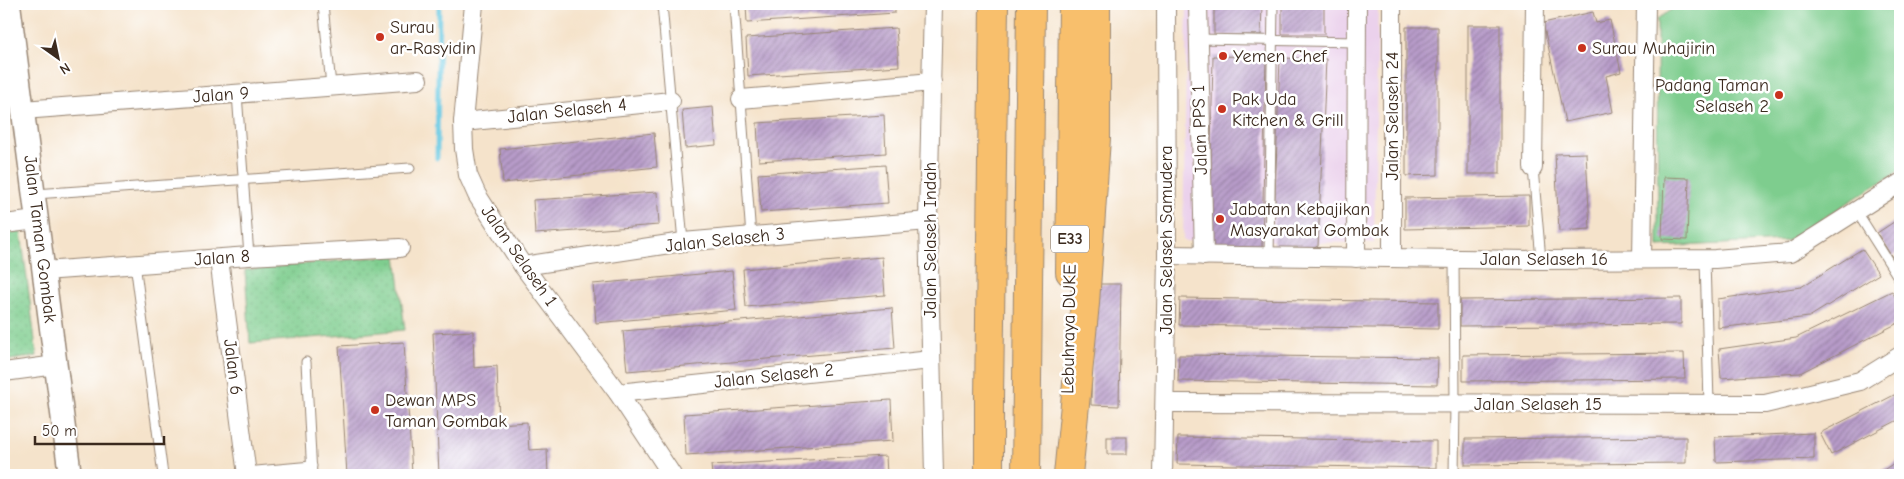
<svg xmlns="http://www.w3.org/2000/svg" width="1904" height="479" font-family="'Comic Neue',sans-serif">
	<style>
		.built { fill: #ebd1ec }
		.grass { fill: #7ecd8e; stroke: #5c7c56 }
		.park { fill: url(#park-dots); stroke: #5c7c56 }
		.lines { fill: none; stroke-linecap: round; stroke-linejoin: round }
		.stream { stroke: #64c7e1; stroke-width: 5 }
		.building { fill: url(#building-hatch) }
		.service-casing { stroke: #988674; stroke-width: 11 }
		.minor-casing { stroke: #988674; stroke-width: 20 }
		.tertiary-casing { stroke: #988674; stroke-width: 25 }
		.motorway-casing { stroke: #988674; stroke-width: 30 }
		.service { stroke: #fff; stroke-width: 9 }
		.minor { stroke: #fff; stroke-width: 18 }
		.tertiary { stroke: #fff; stroke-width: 22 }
		.motorway { stroke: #f8bf6c; stroke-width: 28 }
		.poi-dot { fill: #c8321e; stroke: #fff; stroke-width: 2 }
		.labels { text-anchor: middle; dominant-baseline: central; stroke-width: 5; stroke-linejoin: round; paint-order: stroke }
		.shield { fill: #fff; stroke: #766a62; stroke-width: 1 }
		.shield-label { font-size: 16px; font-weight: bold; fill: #3b2a1e }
		.poi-label { font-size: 18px; fill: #3b2a1e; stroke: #fff; text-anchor: start }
		.street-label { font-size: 18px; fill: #3b2a1e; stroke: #fff }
	</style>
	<defs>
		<pattern id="park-dots" width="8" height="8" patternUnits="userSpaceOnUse" patternTransform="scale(1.25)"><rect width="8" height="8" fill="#7ecd8e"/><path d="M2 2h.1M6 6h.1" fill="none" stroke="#6eb07a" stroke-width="1.8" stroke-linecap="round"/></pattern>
		<pattern id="building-hatch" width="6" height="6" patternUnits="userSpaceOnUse" patternTransform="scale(1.25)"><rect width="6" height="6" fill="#b79bc9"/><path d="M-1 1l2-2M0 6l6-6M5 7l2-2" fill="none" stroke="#967fa3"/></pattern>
	</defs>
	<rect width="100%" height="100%" fill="#fff"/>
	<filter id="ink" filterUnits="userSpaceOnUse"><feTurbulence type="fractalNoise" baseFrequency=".02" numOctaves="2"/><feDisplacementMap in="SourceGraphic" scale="10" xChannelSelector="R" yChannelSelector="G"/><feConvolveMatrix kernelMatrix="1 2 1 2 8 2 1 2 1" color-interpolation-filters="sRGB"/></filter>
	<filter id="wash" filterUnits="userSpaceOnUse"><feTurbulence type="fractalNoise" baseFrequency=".0096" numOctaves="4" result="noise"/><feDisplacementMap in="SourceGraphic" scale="20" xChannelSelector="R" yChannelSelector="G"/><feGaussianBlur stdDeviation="1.12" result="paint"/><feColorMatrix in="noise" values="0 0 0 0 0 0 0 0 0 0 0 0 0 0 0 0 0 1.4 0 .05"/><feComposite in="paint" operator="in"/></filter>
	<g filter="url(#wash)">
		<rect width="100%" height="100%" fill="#f5e3cb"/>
		<polygon class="built" points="1187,4 1378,4 1374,243 1183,241"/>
		<polygon class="grass" points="1680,4 1900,4 1900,170 1787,241 1658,247 1657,19"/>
		<g class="park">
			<polygon points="21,232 37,356 4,361 4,234"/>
			<polygon points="396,255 405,330 250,343 245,270"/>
		</g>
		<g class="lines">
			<polyline class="stream" points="437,158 439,4"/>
		</g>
		<g id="blocks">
			<g class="building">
				<polygon points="746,4 895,4 895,13 747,23"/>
				<polygon points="1214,4 1262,4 1261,35 1214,35"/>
				<rect x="1282" y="4" width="42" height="30"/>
				<polygon points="1593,12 1596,23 1610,20 1621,72 1606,76 1613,112 1565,122 1543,23"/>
				<rect x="1468" y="25" width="32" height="149"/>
				<polygon points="1406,27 1438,27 1438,175 1406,176"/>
				<polygon points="896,28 899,66 748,76 746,38"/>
				<polygon points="1213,56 1266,57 1262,248 1209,248"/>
				<polygon points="1280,58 1326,59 1318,246 1304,253 1273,252"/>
				<polygon points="713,107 716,145 685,148 682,110"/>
				<polygon points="884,115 886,153 759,161 757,123"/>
				<polygon points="654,133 657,167 503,183 500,149"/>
				<polygon points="1586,153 1590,229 1559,231 1555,154"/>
				<polygon points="885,165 888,203 761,212 758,174"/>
				<polygon points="1664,177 1689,178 1687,240 1662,239"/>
				<polygon points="657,192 659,225 535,234 533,200"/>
				<polygon points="1529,196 1529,226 1405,229 1405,198"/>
				<polygon points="1900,218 1900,252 1892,257 1877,233"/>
				<polygon points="1862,249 1879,274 1809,317 1718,328 1718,299 1801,287"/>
				<polygon points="882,257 885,295 746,307 743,269"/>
				<polygon points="732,271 736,310 596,323 593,284"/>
				<polygon points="1093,284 1121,284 1119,406 1091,405"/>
				<polygon points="1892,291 1900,306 1900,322 1800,373 1721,378 1719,349 1796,338"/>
				<polygon points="1180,298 1438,302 1438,329 1179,325"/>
				<polygon points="1681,298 1681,324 1460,326 1460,300"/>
				<polygon points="892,308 895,348 627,371 623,331"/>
				<polygon points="473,331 474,368 497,366 499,424 527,422 529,450 547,449 548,475 439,475 433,333"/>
				<polygon points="404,342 412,474 347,475 339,346"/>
				<polygon points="1684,353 1685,379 1463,381 1463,355"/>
				<polygon points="1179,355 1438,358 1437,385 1178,381"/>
				<polygon points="1900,392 1900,419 1831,455 1820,433"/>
				<polygon points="891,400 893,441 686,455 684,414"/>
				<polygon points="1814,433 1814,459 1716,462 1715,437"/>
				<rect x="1107" y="437" width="20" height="17"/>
				<polygon points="1178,437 1436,441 1436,468 1177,464"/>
				<polygon points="1686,437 1686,463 1465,465 1465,439"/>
				<polygon points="886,456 887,475 712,475 711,465"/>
				<polygon points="1900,459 1900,475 1876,475"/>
			</g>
		</g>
	</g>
	<g filter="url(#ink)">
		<use href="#blocks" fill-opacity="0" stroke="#988674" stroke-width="1"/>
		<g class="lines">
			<g class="service-casing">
				<g id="service">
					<polyline points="323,4 331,86"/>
					<polyline points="662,4 683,242"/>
					<polyline points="734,4 751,237"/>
					<polyline points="1198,39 1357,42"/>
					<polyline points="237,94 249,256"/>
					<polyline points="1533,168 1541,260"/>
					<polyline points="35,194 410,168"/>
					<polyline points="1857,212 1900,280"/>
					<polyline points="1269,257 1273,4"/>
					<polyline points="1454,258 1455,403 1454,475"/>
					<polyline points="1705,259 1709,404"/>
					<polyline points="135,263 163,475"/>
					<polyline points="306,362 312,475"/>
					<polyline points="246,472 312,466"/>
				</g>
			</g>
			<g class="minor-casing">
				<g id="minor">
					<polyline points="474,4 463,122 464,149 468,175 477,195 523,266 618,393 672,475"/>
					<polyline points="933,4 928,221 934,475"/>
					<polyline points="1198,4 1204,256"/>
					<polyline points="1392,4 1392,258"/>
					<polyline points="741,99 932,82"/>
					<polyline points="23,110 418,80"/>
					<polyline points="463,122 671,101"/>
					<polyline points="1533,168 1535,4"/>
					<polyline points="4,224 37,220"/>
					<polyline points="1167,255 1541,260 1715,259 1790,253 1900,183"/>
					<polyline points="1356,258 1357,4"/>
					<polyline points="219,259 247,475"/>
					<polyline points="1642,259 1646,4"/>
					<polyline points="523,266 683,242 928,221"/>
					<polyline points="44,271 249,256 400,248"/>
					<polyline points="4,372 56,365"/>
					<polyline points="618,393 931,360"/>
					<polyline points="1165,403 1765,404 1860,381 1900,356"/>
					<polyline points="1163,475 1167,255 1166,4"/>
				</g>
			</g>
			<g class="tertiary-casing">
				<polyline id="tertiary" points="9,4 70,475"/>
			</g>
			<g class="motorway-casing">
				<g id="motorway">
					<polyline points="1070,272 1073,4"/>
					<polyline points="989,475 989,400 994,4"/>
					<polyline points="1026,475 1031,4"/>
					<polyline points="1068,475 1085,303 1096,138 1096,4"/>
				</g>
			</g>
			<use href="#service" class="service"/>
			<use href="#minor" class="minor"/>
			<use href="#tertiary" class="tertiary"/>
			<use href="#motorway" class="motorway"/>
		</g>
	</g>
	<g class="poi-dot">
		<circle cx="380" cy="37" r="5"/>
		<circle cx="1582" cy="48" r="5"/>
		<circle cx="1223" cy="56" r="5"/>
		<circle cx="1779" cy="95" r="5"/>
		<circle cx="1222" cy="109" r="5"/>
		<circle cx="1220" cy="219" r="5"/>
		<circle cx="375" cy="410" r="5"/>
	</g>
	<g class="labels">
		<rect class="shield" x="1051" y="225.5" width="38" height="27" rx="4"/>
		<g class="shield-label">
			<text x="1070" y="239">E33</text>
		</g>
		<g class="poi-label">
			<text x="390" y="27">Surau<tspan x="390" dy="21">ar-Rasyidin</tspan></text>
			<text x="1592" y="48">Surau Muhajirin</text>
			<text x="1233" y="56">Yemen Chef</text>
			<text x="1769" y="85" text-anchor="end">Padang Taman<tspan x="1769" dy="21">Selaseh 2</tspan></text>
			<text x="1232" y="99">Pak Uda<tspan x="1232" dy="21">Kitchen &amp; Grill</tspan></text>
			<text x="1230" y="209">Jabatan Kebajikan<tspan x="1230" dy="21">Masyarakat Gombak</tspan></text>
			<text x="385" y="400">Dewan MPS<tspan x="385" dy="21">Taman Gombak</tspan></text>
		</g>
		<g class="street-label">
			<text transform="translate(221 95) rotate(-4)">Jalan 9</text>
			<text transform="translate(567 111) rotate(-6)">Jalan Selaseh 4</text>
			<text transform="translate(1392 116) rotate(-90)">Jalan Selaseh 24</text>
			<text transform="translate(1200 130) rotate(-92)">Jalan PPS 1</text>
			<text transform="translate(40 239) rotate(83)">Jalan Taman Gombak</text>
			<text transform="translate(725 240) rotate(-6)">Jalan Selaseh 3</text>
			<text transform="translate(930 240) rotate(-90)">Jalan Selaseh Indah</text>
			<text transform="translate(1166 240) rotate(-90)">Jalan Selaseh Samudera</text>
			<text transform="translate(519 256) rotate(55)">Jalan Selaseh 1</text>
			<text transform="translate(222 258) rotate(-4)">Jalan 8</text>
			<text x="1544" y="259">Jalan Selaseh 16</text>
			<text transform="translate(1069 329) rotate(-89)">Lebuhraya DUKE</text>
			<text transform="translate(233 367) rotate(83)">Jalan 6</text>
			<text transform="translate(774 376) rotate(-6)">Jalan Selaseh 2</text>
			<text x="1538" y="404">Jalan Selaseh 15</text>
		</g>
	</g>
	<rect width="1904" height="479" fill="none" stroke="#fff" stroke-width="20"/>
	<g transform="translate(58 58) rotate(147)" stroke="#ffffff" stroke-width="4" paint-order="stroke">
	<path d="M0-4L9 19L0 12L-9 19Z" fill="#3b2a1e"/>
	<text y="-8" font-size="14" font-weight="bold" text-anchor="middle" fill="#3b2a1e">N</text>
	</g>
	<path d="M35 436v8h129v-8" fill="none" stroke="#3b2a1e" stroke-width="2.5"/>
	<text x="42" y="436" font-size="15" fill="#3b2a1e" stroke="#ffffff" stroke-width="4" paint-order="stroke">50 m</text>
</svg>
